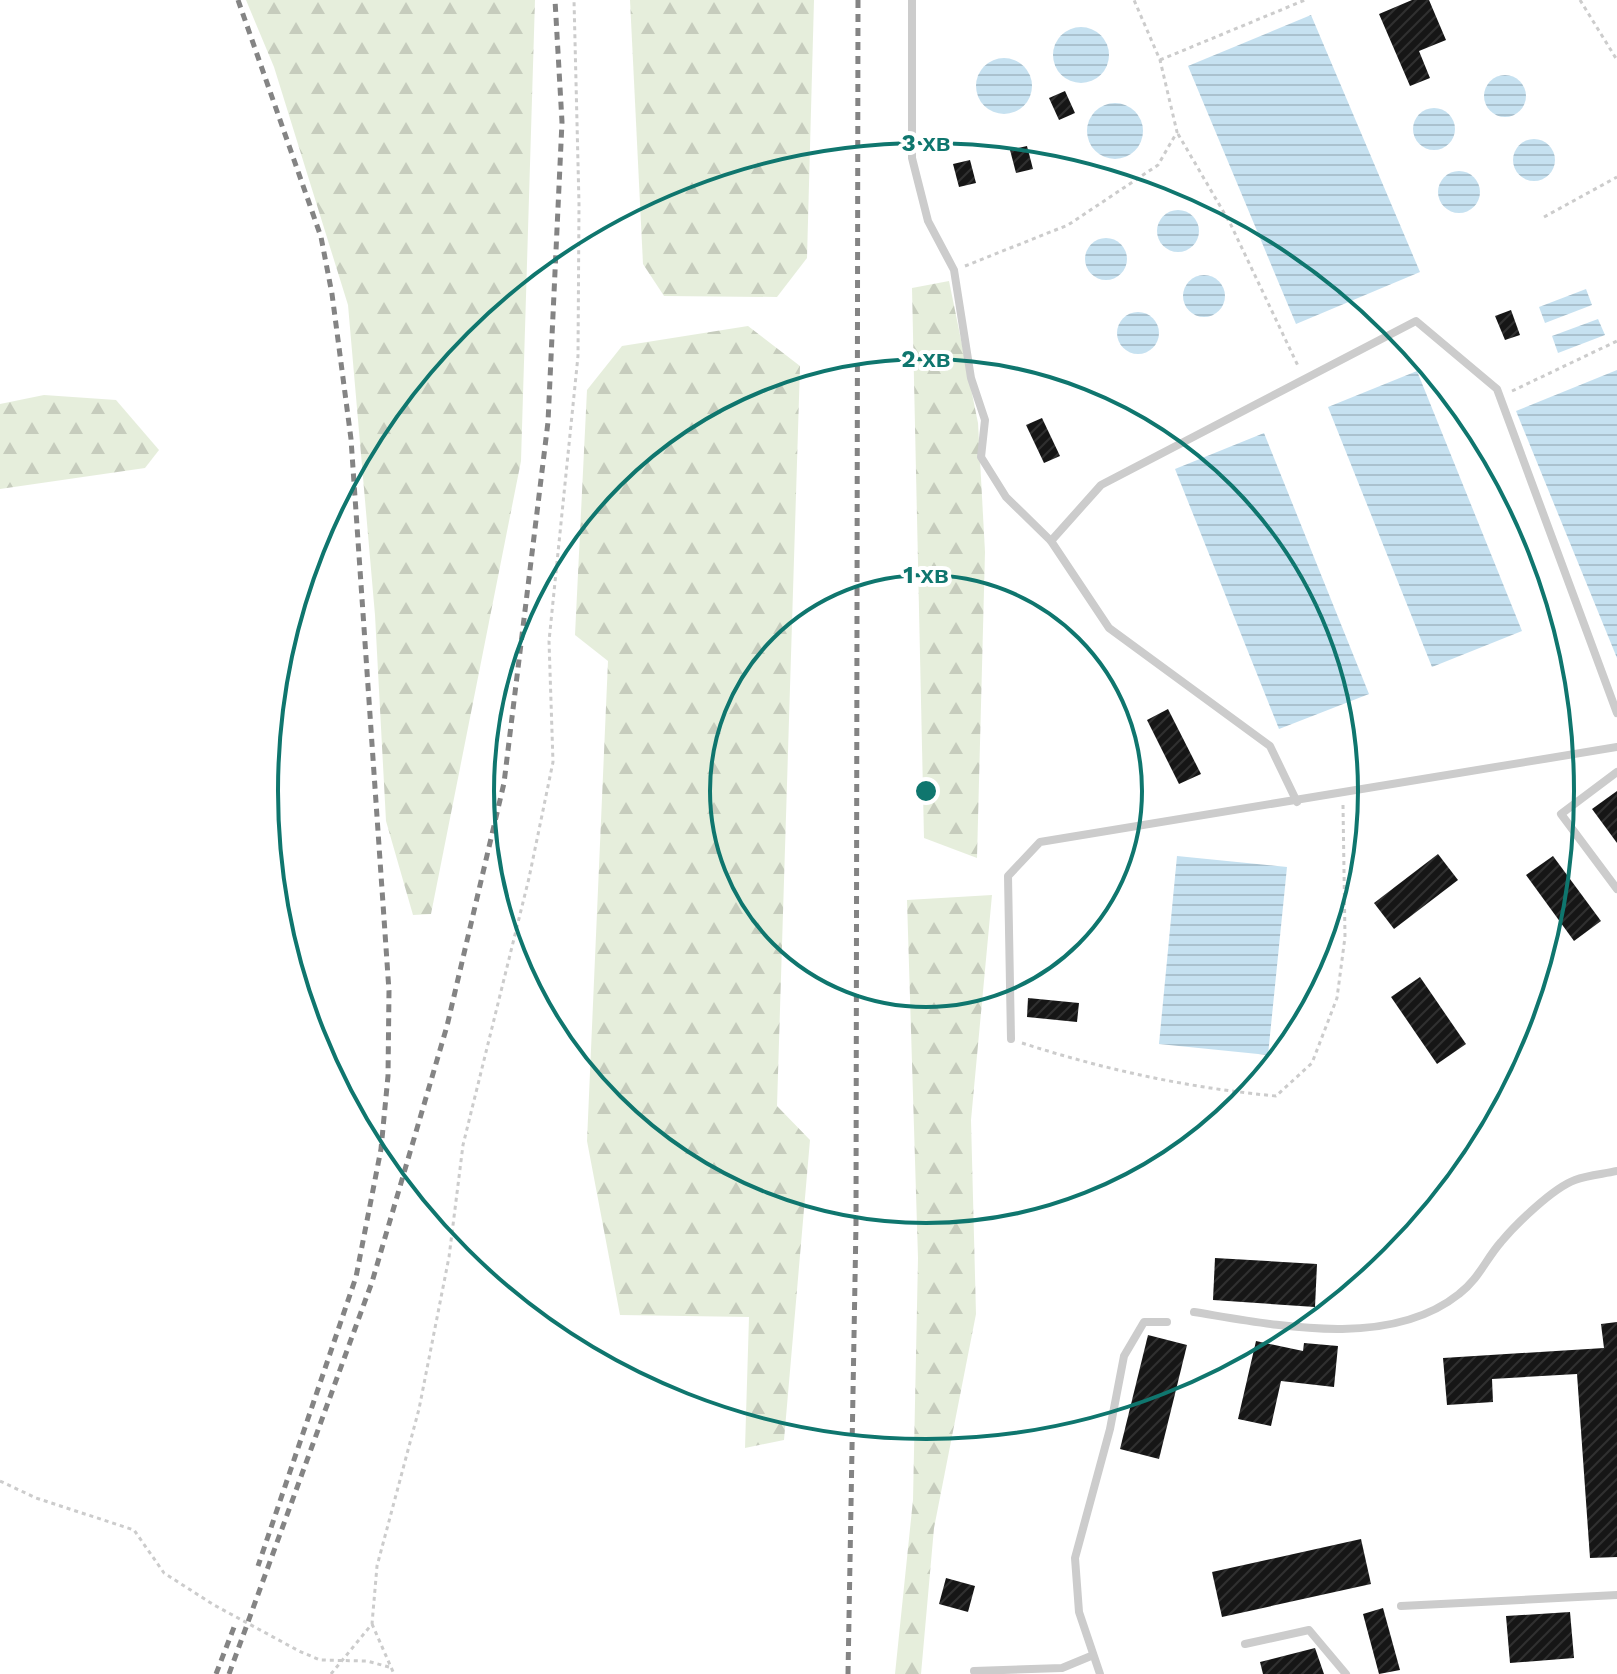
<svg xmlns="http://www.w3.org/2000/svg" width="1617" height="1674" font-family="'Work Sans',sans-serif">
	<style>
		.forest { fill: url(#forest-firs) }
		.water { fill: url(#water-rules) }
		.building { fill: url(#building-hatch) }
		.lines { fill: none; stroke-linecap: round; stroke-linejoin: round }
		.path { stroke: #ccc; stroke-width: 3; stroke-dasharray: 4 4; stroke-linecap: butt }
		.lane { stroke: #ccc; stroke-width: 8 }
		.rail { stroke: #848484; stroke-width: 5; stroke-dasharray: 8 6; stroke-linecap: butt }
		.ring { fill: none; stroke: #0f766e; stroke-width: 4 }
		.centre { fill: #0f766e; stroke: #fff; stroke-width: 4 }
		.ring-label { font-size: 24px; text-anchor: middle; font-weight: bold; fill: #0f766e; stroke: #fff; stroke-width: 8; stroke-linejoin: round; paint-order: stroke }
	</style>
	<defs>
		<pattern id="forest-firs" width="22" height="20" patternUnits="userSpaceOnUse" patternTransform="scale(2)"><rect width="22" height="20" fill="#e6eedc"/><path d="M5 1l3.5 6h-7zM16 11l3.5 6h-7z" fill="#c6ccbd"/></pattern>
		<pattern id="water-rules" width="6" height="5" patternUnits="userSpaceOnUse" patternTransform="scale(2)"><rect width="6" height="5" fill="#c6e1f0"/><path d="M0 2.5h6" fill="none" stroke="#aac1ce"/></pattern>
		<pattern id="building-hatch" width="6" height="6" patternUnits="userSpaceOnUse" patternTransform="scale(2)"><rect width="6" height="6" fill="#161616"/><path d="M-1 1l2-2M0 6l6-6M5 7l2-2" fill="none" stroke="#303030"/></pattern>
	</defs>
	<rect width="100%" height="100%" fill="#fff"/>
	<g class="forest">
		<polygon points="246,0 535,0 521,461 431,914 413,915 386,821 375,615 348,305 274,67"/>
		<polygon points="630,0 814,0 807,258 777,297 664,296 643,264"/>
		<polygon points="949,281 978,423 985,552 977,858 924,838 912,288"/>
		<polygon points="748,326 800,366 777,1106 810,1140 784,1440 745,1448 749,1317 620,1315 587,1141 608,661 575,635 587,390 622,346"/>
		<polygon points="44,395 116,400 159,450 145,468 0,489 0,404"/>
		<polygon points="992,895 971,1120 976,1314 934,1528 921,1674 895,1674 913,1500 918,1258 907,900"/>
	</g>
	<g class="water">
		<polygon points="1311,15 1420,272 1296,324 1188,66"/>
		<circle cx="1081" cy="55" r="28"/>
		<circle cx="1004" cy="86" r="28"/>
		<circle cx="1505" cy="96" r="21"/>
		<circle cx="1115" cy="131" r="28"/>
		<circle cx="1434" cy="129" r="21"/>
		<circle cx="1534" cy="160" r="21"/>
		<circle cx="1459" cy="192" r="21"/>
		<circle cx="1178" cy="231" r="21"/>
		<circle cx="1106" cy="259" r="21"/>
		<circle cx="1204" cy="296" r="21"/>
		<polygon points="1586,289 1592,305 1545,323 1539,307"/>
		<circle cx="1138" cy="333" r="21"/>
		<polygon points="1598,319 1605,335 1558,353 1552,336"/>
		<polygon points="1617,370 1617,658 1516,411"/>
		<polygon points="1417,371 1522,631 1432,667 1328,407"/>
		<polygon points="1264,433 1369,694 1279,729 1175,469"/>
		<polygon points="1177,856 1287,867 1268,1055 1159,1044"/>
	</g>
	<g class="building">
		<polygon points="1412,0 1429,0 1446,40 1419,51 1430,78 1410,86 1379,14"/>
		<polygon points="1065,91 1075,113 1059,120 1049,98"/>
		<polygon points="1027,146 1033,169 1016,173 1010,150"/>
		<polygon points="970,160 976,183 959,187 953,164"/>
		<polygon points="1511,310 1520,335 1505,340 1495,316"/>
		<polygon points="1042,418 1060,456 1044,463 1026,425"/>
		<polygon points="1168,709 1201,774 1179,784 1147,720"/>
		<polygon points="1617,791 1617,843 1592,809"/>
		<polygon points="1438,854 1458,880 1394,929 1374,903"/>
		<polygon points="1553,856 1601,921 1574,941 1526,875"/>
		<polygon points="1420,977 1466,1044 1437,1064 1391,997"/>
		<polygon points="1028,998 1079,1003 1077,1022 1027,1017"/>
		<polygon points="1215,1258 1317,1264 1315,1307 1213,1300"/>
		<polygon points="1617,1322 1617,1557 1590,1558 1577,1374 1492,1379 1493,1402 1447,1405 1443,1358 1604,1348 1601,1324"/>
		<polygon points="1148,1335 1187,1345 1159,1459 1120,1449"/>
		<polygon points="1256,1341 1303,1351 1304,1343 1338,1346 1334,1387 1281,1381 1271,1426 1238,1419"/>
		<polygon points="1361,1539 1371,1584 1222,1617 1212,1572"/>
		<polygon points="946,1578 975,1586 968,1612 939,1604"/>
		<polygon points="1383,1608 1400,1670 1379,1674 1363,1614"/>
		<polygon points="1570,1612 1574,1658 1510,1663 1506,1616"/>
		<polygon points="1315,1648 1324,1674 1263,1674 1260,1662"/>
	</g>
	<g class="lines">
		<g class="path">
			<polyline points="1580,0 1617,60"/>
			<polyline points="1160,60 1305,0"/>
			<polyline points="1178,134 1230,223 1299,368"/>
			<polyline points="1544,217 1617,177"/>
			<polyline points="965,266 1068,225 1158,165 1177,132 1160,60 1134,0"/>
			<polyline points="1512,391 1617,341"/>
			<path d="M1022 1043C1106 1070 1189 1088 1276 1096L1312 1063 1337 998 1345 937 1343 805"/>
			<polyline points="0,1481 36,1498 134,1530 164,1573 214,1605 299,1651 320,1660 367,1661 389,1667"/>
			<polyline points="372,1624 394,1674"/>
			<polyline points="331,1674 372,1624 377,1566 419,1409 449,1257 463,1145 529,878 553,762 549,641 578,356 579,204 574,0"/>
		</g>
		<g class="lane">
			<polyline points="912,0 912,158 928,221 954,270 971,378 985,420 981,457 1006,497 1051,541"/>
			<polyline points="1617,772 1561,814 1617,889"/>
			<polyline points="1297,802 1270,746 1109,628 1051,541 1101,485 1416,321 1497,389 1617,713"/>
			<polyline points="1011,1039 1008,876 1040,842 1617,747"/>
			<path d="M1194 1312C1275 1325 1389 1350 1459 1294 1478 1280 1486 1259 1501 1242 1516 1224 1553 1188 1575 1180 1588 1175 1604 1174 1617 1171"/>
			<polyline points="1401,1606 1617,1595"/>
			<polyline points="1245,1644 1309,1630 1346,1674"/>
			<polyline points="974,1671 1062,1668 1091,1656"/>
			<polyline points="1100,1674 1079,1612 1075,1558 1110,1429 1124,1356 1144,1322 1167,1322"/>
		</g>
		<g class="rail">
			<polyline points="238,0 321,237 332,294 351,439 389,991 388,1076 381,1149 356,1277 258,1566"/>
			<polyline points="216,1674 236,1622"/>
			<polyline points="229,1674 372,1282 447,1026 504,783 548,422 562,122 555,0"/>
			<polyline points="848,1674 856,1224 858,0"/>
		</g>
	</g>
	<g class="ring">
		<circle cx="926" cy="791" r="216"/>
		<circle cx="926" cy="791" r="432"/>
		<circle cx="926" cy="791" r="648"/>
	</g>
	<circle cx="926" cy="791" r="12" class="centre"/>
	<g class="ring-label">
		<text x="926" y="151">3 хв</text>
		<text x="926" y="367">2 хв</text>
		<text x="926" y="583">1 хв</text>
	</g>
</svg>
